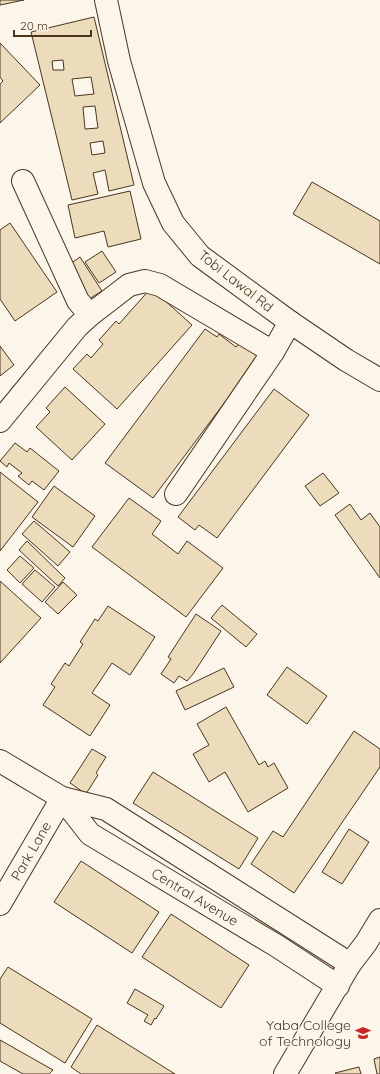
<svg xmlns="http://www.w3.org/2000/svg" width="380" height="1074" font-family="Quicksand,sans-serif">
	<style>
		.building { fill: #ecdcbc; stroke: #4a3520; fill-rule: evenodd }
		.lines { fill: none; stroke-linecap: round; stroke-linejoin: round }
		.street-casing { stroke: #4a3520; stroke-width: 24 }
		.secondary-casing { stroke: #4a3520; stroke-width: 24 }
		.street { stroke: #fbf6e9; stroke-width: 22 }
		.secondary { stroke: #fbf6e9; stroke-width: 22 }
		.labels { text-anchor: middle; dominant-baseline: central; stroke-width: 3; stroke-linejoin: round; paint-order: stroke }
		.street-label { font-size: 14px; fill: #4a3520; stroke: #fbf6e9 }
		.poi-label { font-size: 14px; fill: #4a3520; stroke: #fbf6e9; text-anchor: end }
	</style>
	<rect width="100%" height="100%" fill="#fbf6e9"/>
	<g class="building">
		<polygon points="0,0 24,0 0,5"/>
		<path d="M94 17 134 185 109 191 105 170 93 173 98 194 72 200 31 32ZM63 60 64 70H53L52 61ZM91 77 94 94 75 96 72 79ZM95 106 98 128 85 129 83 107ZM103 141 105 153 92 155 90 143Z"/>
		<polygon points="0,43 40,85 0,123 0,84 3,81 0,77"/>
		<polygon points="312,182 380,221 380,264 293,214"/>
		<polygon points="130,191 141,239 108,247 104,231 75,238 68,205"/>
		<polygon points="10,223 57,292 15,321 0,299 0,230"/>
		<polygon points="102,251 116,272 99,283 85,262"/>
		<polygon points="80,257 102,291 89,299 67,266"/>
		<polygon points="151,288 192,325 117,409 73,369 87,354 91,358 103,344 99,340 116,321 119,324"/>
		<polygon points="205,329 217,337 219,334 236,347 242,340 261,354 153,498 105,463"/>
		<polygon points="0,346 14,365 0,376"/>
		<polygon points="65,387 105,424 72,460 36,427 50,412 46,408"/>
		<polygon points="274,389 309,415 217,538 199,525 195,530 178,517"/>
		<polygon points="15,443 27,452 30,448 59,471 44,490 32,481 29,485 18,476 22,473 9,463 7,467 0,461"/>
		<polygon points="0,472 38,502 0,551"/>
		<polygon points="323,473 339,493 320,506 305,486"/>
		<polygon points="54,486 95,516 73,547 32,517"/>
		<polygon points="129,498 161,521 152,534 178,554 187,541 223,568 186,617 92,547"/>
		<polygon points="350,504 361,520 370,513 380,527 380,578 335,515"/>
		<polygon points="34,521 70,552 58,566 22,534"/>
		<polygon points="27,541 65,578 58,586 19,550"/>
		<polygon points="20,556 34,568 20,583 7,570"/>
		<polygon points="35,570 55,587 42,602 22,584"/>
		<polygon points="0,581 41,618 0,663"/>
		<polygon points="63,582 77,595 58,614 45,602"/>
		<polygon points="222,605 257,634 246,647 211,618"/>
		<polygon points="108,606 155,637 130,675 112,663 92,693 110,705 90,736 43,705 55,687 51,684 65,663 69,666 83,644 80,642 95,619 98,621"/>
		<polygon points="196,614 221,631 193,674 187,681 179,676 174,683 161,674 171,659 168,657"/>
		<polygon points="287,667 327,696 307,724 267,695"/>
		<polygon points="224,668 234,687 185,710 176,691"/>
		<polygon points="226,707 259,765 265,761 268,767 274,763 288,788 248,812 225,772 209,782 193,754 209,745 197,724"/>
		<polygon points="354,731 380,749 380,767 294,893 251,864 273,831 283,837"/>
		<polygon points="92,749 106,757 96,773 98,775 86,794 70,783"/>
		<polygon points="153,772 258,838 239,869 133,803"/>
		<polygon points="349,829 369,842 342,884 322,872"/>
		<polygon points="81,861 159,912 132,953 54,902"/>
		<polygon points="171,914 249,965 221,1008 142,957"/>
		<polygon points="8,967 92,1019 65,1063 0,1023 0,979"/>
		<polygon points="135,989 164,1006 156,1019 155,1018 151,1025 144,1021 148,1015 127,1003"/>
		<polygon points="97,1025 175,1074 81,1074 71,1067"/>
		<polygon points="0,1040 53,1070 49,1074 23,1074 0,1061"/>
		<polygon points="380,1057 380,1074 377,1074 374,1059"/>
		<polygon points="359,1067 361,1074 336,1074 335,1073"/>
	</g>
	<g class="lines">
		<g class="street-casing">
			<g id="street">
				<polyline points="106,0 119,61 154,183 173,223 200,256 290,322 346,360 380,380"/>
				<polyline points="90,315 129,285 145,281 160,285 273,352"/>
				<polyline points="0,421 77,327 90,315 78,301 23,181"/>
				<polyline points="176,494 273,352 290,322"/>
				<polyline points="0,761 62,798 106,809 350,964"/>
				<polyline points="62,798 90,834 277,946 338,986"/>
				<polyline points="0,904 62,798"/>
			</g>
		</g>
		<g class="secondary-casing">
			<polyline id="secondary" points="285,1074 350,964 366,943 380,920"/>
		</g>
		<use href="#street" class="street"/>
		<use href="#secondary" class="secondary"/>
	</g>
	<defs>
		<g id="university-bare" transform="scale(1.2)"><path d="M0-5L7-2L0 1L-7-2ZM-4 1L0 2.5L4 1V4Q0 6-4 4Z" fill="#c62828" stroke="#fbf6e9" stroke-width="2.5" paint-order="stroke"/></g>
	</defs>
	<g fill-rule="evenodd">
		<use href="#university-bare" x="363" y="1033"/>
	</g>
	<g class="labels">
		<g class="street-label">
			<text transform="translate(236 281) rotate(38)">Tobi Lawal Rd</text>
			<text transform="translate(31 851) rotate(-60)">Park Lane</text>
			<text transform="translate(195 897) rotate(31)">Central Avenue</text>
		</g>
		<g class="poi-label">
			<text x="351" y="1025">Yaba College<tspan x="351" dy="16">of Technology</tspan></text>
		</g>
	</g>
	<path d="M14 30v6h77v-6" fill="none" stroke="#4a3520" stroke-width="2"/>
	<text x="20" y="30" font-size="12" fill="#4a3520" stroke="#fbf6e9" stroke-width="3" paint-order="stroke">20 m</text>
</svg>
